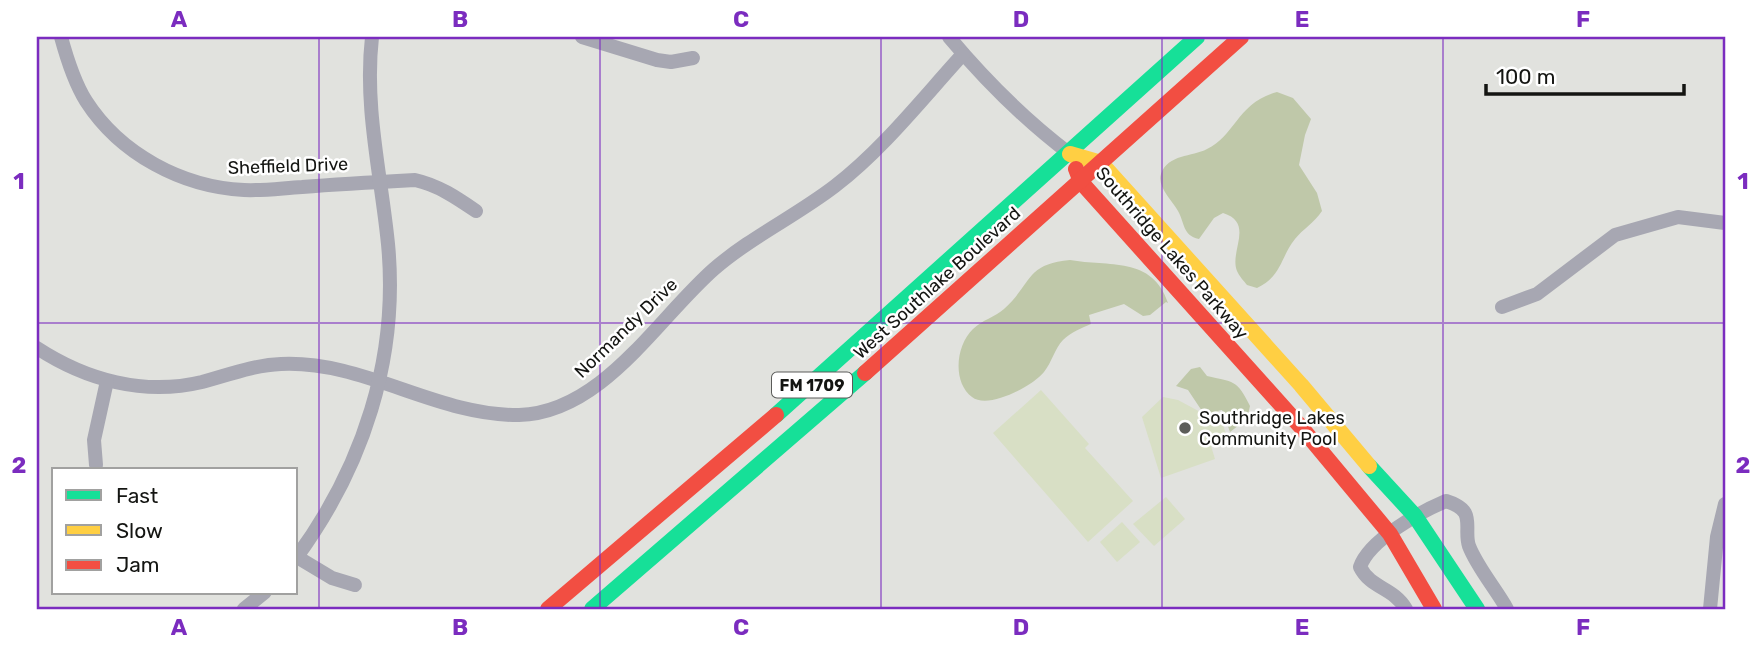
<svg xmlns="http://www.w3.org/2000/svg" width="1762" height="646" font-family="Rubik,sans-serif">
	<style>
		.green { fill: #d8dfc5 }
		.water { fill: #bfc8a9 }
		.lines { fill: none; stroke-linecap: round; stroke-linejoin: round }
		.street { stroke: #a7a7b2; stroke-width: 14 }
		.fast { stroke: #16e098; stroke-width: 16 }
		.slow { stroke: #ffcf43; stroke-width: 16 }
		.jam { stroke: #f24e42; stroke-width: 16 }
		.grid { fill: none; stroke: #7b2cbf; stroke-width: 2; stroke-opacity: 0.55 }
		.poi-dot { fill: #5c5d59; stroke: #fff; stroke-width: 2.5 }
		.labels { text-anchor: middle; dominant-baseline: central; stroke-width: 5; stroke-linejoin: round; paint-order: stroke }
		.shield { fill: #fff; stroke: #5a5b59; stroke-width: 2 }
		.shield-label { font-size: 16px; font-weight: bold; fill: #141512 }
		.street-label { font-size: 18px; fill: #141512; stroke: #fff }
		.poi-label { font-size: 18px; fill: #141512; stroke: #fff; text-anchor: start }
		.neatline { fill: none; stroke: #7b2cbf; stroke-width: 2.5 }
		.grid-label { font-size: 23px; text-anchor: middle; font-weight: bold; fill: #7b2cbf }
	</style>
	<rect width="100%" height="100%" fill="#e1e2de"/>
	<g class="green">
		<polygon points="1041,390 1089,444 1085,448 1133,501 1088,542 993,433"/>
		<polygon points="1163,397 1178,400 1204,414 1218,410 1228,440 1211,446 1215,459 1161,478 1142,417"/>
		<polygon points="1166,497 1185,519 1154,546 1133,524"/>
		<polygon points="1122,522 1140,542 1117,562 1100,542"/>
	</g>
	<g class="water">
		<path d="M1277 92 1293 98 1311 119 1305 135 1299 165 1317 193 1322 211C1314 223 1303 229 1295 239 1280 258 1282 276 1257 288L1247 285C1244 281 1239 276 1237 271 1229 251 1255 223 1223 213L1214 218 1199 239C1182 235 1185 223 1178 211 1172 200 1157 187 1161 174 1168 154 1192 157 1207 149 1235 136 1238 102 1277 92Z"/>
		<path d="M1070 260C1108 267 1153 256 1168 303L1166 302 1150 315 1143 316 1124 304 1089 315 1091 324C1082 328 1071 332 1063 340 1055 348 1052 362 1044 372 1033 386 988 410 972 397 952 382 956 345 973 329 982 320 995 317 1004 309 1032 284 1025 264 1070 260Z"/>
		<path d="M1200 367 1207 376C1233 382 1237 379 1250 406L1247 419 1230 432 1222 410 1204 414 1188 390 1176 386 1191 369Z"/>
	</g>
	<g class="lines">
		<g class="street">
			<path d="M61 37C67 59 74 82 86 101 120 154 182 187 244 190 263 191 283 188 302 187 340 184 377 182 415 180 438 185 457 198 476 211"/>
			<polyline points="582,37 657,60 671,62 693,58"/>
			<path d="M949 37C985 80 1025 120 1070 154"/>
			<polyline points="1502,307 1537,294 1615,235 1678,217 1725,223"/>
			<path d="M37 348C86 380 144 396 202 382 228 375 254 365 281 364 364 360 436 416 519 415 602 413 657 319 714 269 751 237 796 216 835 186 883 149 922 99 963 54"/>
			<polyline points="96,465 94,440 107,381"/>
			<polyline points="297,557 332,578 355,585"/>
			<path d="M296 558C363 467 399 358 388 244 381 174 364 107 372 37"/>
			<polyline points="244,609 265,592"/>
			<path d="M1406 609C1393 587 1371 589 1360 567 1369 540 1420 512 1446 501 1452 503 1461 506 1465 513 1470 522 1465 535 1469 546 1477 567 1496 589 1507 609"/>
			<polyline points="1710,609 1717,537 1725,504"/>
		</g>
		<g class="fast">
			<polyline points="776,415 1197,37"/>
			<polyline points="1369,466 1415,516 1477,609"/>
			<polyline points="592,609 865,373"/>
		</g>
		<polyline class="slow" points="1070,154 1101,163 1301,385 1369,466"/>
		<g class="jam">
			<polyline points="1076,169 1081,182 1301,427 1390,534 1434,609"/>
			<polyline points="865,373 1241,37"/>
			<polyline points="548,609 776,415"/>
		</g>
	</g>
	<path class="grid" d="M319 37V609M600 37V609M881 37V609M1162 37V609M1443 37V609M37 323H1725"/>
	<circle class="poi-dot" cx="1185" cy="428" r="7"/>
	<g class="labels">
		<rect class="shield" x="772" y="372.5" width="80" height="25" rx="5"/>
		<g class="shield-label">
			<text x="812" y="385">FM 1709</text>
		</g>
		<g class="street-label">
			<text transform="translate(288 166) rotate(-2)">Sheffield Drive</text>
			<text transform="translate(1172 253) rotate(49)">Southridge Lakes Parkway</text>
			<text transform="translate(937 283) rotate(-42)">West Southlake Boulevard</text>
			<text transform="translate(626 328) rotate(-44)">Normandy Drive</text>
		</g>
		<g class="poi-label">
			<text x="1199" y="418">Southridge Lakes<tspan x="1199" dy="21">Community Pool</tspan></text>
		</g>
	</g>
	<rect width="1762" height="646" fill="none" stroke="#ffffff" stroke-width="77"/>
	<rect x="52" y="468" width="245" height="126" fill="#ffffff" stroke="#a1a1a0" stroke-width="2"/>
	<rect x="66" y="490" width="35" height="10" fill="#16e098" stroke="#a1a1a0" stroke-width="2"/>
	<text x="116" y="503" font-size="21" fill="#141512">Fast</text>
	<rect x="66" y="525" width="35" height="10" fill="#ffcf43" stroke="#a1a1a0" stroke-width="2"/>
	<text x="116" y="538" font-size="21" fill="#141512">Slow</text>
	<rect x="66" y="560" width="35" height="10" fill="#f24e42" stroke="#a1a1a0" stroke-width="2"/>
	<text x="116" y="572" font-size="21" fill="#141512">Jam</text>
	<path d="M1486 84v10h198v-10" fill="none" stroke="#141512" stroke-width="3.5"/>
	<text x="1496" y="84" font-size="21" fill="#141512" stroke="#ffffff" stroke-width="5" paint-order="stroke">100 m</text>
	<rect x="38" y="38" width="1686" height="570" class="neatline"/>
	<g class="grid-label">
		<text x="179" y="27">A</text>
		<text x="460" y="27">B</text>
		<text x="741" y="27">C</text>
		<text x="1021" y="27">D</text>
		<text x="1302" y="27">E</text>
		<text x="1583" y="27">F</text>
		<text x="19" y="189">1</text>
		<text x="1743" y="189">1</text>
		<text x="19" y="473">2</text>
		<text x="1743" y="473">2</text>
		<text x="179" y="635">A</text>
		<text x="460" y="635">B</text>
		<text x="741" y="635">C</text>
		<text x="1021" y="635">D</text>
		<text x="1302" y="635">E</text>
		<text x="1583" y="635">F</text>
	</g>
</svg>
